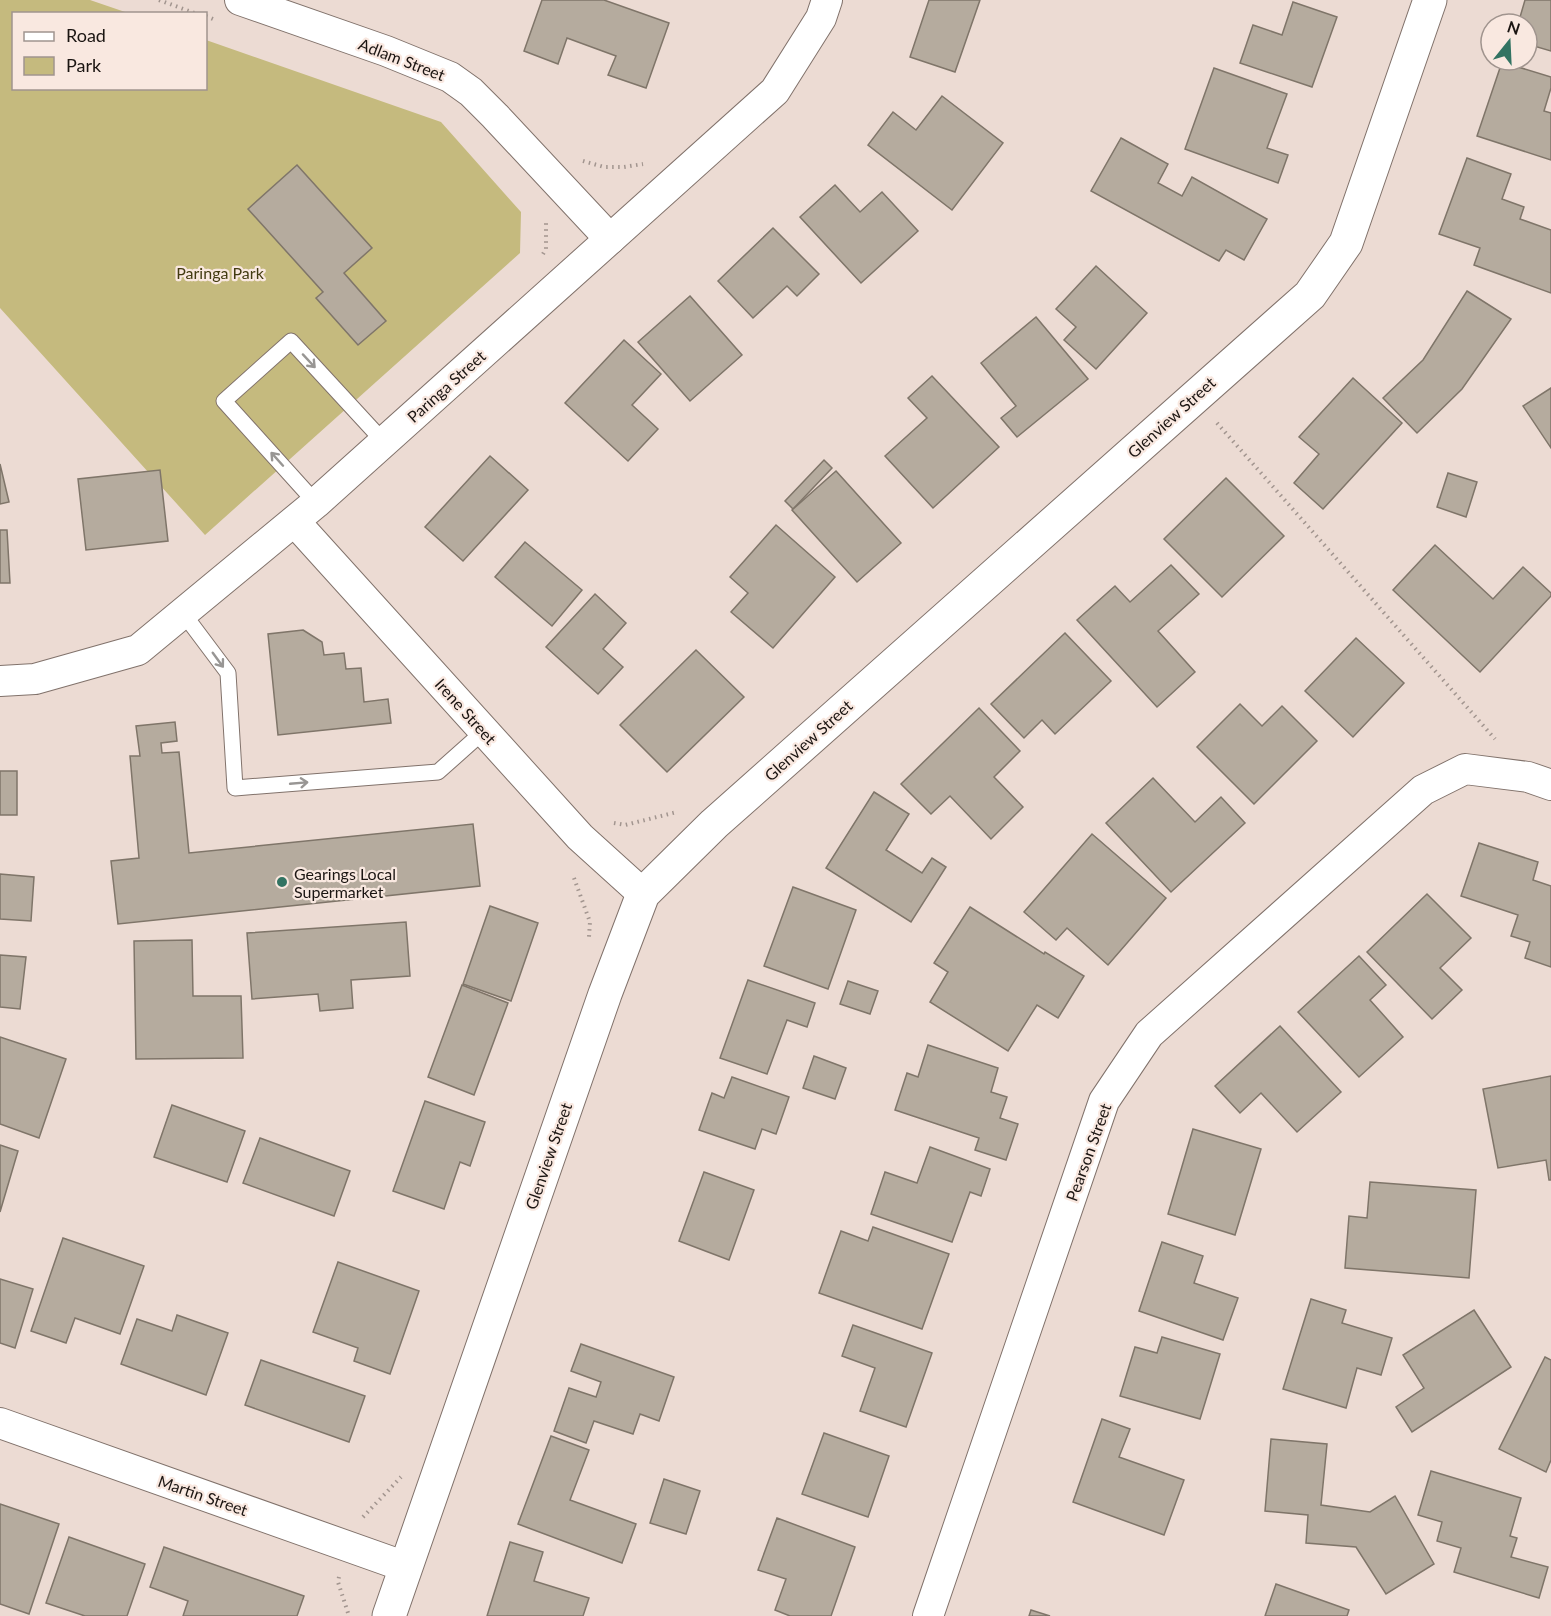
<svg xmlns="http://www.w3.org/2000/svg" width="1551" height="1616" font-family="Lato,sans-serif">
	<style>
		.green { fill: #c5ba7e }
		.building { fill: #b5ab9e; stroke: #7f7569; stroke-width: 1.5 }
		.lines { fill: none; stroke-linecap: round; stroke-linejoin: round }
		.service-casing { stroke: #81726b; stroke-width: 17 }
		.minor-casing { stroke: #81726b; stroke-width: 32 }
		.tertiary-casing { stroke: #81726b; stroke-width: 35 }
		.path { stroke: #a2958f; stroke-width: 4; stroke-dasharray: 1.5 4.5; stroke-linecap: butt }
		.service { stroke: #fff; stroke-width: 15 }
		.minor { stroke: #fff; stroke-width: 30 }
		.tertiary { stroke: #fff; stroke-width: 33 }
		.oneway { stroke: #989694 }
		.poi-dot { fill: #327362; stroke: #f9e8e0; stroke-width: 2 }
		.labels { text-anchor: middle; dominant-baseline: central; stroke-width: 4.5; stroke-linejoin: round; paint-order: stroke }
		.street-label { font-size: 16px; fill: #1b1512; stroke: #f9e8e0 }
		.park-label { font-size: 16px; fill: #423a10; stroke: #f9e8e0 }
		.poi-label { font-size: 16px; fill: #1b1512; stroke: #f9e8e0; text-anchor: start }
	</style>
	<rect width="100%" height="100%" fill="#ecdbd3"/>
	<polygon class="green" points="0,0 90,0 128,13 14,14 14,88 206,88 206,40 441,122 521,212 520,253 205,535 0,308"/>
	<g class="building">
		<polygon points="542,0 604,0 669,23 646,88 608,75 616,56 567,38 558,64 524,51"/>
		<polygon points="929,0 980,0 955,72 910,57"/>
		<polygon points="1525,0 1551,0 1551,51 1527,44 1527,24 1518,24"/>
		<polygon points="1293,2 1337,17 1312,87 1240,63 1253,25 1282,35"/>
		<polygon points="1502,62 1551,77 1551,88 1544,111 1551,113 1551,160 1477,136"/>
		<polygon points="1214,68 1287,94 1267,148 1288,155 1278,183 1185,149"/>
		<polygon points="942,96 1003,143 952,210 868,145 893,112 916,130"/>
		<polygon points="1121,138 1168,164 1158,183 1182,196 1192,177 1267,219 1244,260 1226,250 1219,261 1091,191"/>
		<polygon points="1467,158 1511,174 1502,199 1524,207 1520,219 1551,230 1551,293 1474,265 1480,248 1439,234"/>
		<polygon points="297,165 372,248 344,273 386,321 358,345 316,298 323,292 248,209"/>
		<polygon points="835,185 860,212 882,192 918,231 861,283 800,217"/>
		<polygon points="773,228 819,274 797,296 787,286 753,318 718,281"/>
		<polygon points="1096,266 1147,313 1096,369 1064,340 1076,327 1056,309"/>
		<polygon points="1467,291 1511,319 1462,389 1417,433 1383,398 1423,360"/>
		<polygon points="690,296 742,355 690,401 638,342"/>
		<polygon points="1036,317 1088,379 1017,437 1001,418 1016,406 981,363"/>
		<polygon points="624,340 661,374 632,405 658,429 628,461 565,403"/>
		<polygon points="932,376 999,447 933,508 885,456 927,418 908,398"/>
		<polygon points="1353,378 1402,423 1323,509 1294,483 1319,454 1299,437"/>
		<polygon points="1551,388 1551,448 1523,406"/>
		<polygon points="490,456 528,490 463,561 425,527"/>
		<polygon points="824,460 832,468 793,509 785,501"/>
		<polygon points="0,464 9,502 0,504"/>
		<polygon points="160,470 168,541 86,550 78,479"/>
		<polygon points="836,471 901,543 857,582 792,510"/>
		<polygon points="1448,473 1477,482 1466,517 1437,507"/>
		<polygon points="1226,478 1284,536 1222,597 1164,539"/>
		<polygon points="776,525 835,577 773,648 731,612 748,593 730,577"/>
		<polygon points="0,530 7,530 10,583 0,583"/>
		<polygon points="525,542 582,590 552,626 495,577"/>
		<polygon points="1435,545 1493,599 1523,567 1551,593 1551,596 1480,672 1393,590"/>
		<polygon points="1171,565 1199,594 1158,631 1195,672 1157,707 1077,620 1115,586 1130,602"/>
		<polygon points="595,594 626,623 603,649 623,667 598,694 546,647"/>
		<polygon points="303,630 322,642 324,655 344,653 346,669 361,668 364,702 388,699 391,723 278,735 268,634"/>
		<polygon points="1065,633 1111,681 1055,734 1042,720 1024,738 991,704"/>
		<polygon points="1356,638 1404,683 1353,737 1305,691"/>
		<polygon points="696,650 744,697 667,772 620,725"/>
		<polygon points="1240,704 1262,726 1282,706 1317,741 1254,804 1197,747"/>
		<polygon points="979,708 1020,751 994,777 1023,807 991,839 950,796 931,814 901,784"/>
		<polygon points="175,722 177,741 161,743 162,753 179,752 189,853 473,824 480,886 118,924 111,861 139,858 130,756 140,756 136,726"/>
		<rect x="0" y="771" width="17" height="44"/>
		<polygon points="1153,778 1195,822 1221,797 1245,823 1171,892 1106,823"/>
		<polygon points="874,792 909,814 886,850 922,873 932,858 946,867 911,922 826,868"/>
		<polygon points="1092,834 1166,898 1108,965 1067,928 1056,940 1024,912"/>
		<polygon points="1479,843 1538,862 1533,880 1551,886 1551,967 1525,958 1530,942 1511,936 1518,915 1461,896"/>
		<polygon points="0,874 34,877 31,921 0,919"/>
		<polygon points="793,887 856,910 828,989 764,966"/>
		<polygon points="1427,894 1471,938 1440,968 1462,990 1432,1019 1367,952"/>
		<polygon points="490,906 538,923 511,1001 463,984"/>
		<polygon points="970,907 1044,954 1045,952 1084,976 1058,1018 1037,1005 1008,1051 930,1002 948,972 934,963"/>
		<polygon points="406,922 410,976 351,980 353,1008 320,1011 318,994 252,999 247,933"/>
		<polygon points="192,940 193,996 241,996 243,1058 136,1059 134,941"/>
		<polygon points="0,955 26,957 20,1009 0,1007"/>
		<polygon points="1359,956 1386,985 1370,1000 1403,1037 1359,1077 1298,1012"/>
		<polygon points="748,980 815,1003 807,1027 787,1020 767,1074 720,1058"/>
		<polygon points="848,981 878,991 870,1014 840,1004"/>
		<polygon points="462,985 508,1003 474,1095 428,1077"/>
		<polygon points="1280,1026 1341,1092 1297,1132 1261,1093 1240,1113 1215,1086"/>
		<polygon points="0,1037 66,1059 39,1138 0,1124"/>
		<polygon points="928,1045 998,1068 991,1092 1007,1097 1000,1118 1018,1124 1006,1160 975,1150 979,1138 895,1110 907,1073 918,1077"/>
		<polygon points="814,1056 846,1068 835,1099 803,1088"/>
		<polygon points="1551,1076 1551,1180 1549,1180 1546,1160 1498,1168 1483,1089"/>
		<polygon points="732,1077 789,1097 776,1134 762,1129 755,1149 699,1130 712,1093 724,1098"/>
		<polygon points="425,1101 485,1122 470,1166 460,1162 444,1209 393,1191"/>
		<polygon points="172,1105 245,1131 227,1182 154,1157"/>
		<polygon points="1193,1129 1261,1149 1235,1235 1168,1214"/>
		<polygon points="260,1138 350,1171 334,1216 243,1183"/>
		<polygon points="0,1145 18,1151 0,1212"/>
		<polygon points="930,1147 990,1169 981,1196 970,1192 952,1242 871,1214 885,1172 917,1183"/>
		<polygon points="704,1172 754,1190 729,1260 679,1241"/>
		<polygon points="1370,1182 1476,1190 1469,1278 1345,1268 1349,1216 1367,1218"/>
		<polygon points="873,1227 949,1254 922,1329 819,1293 841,1231 868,1241"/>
		<polygon points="63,1238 144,1266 120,1334 75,1318 66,1343 31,1331"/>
		<polygon points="1162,1242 1203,1256 1194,1283 1238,1298 1223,1340 1139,1311"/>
		<polygon points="338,1262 419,1291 390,1374 354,1361 358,1348 313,1332"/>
		<polygon points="0,1279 33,1289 15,1348 0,1343"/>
		<polygon points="1311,1299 1346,1310 1342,1323 1392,1338 1381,1375 1357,1368 1346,1408 1283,1389"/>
		<polygon points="1474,1310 1511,1367 1412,1432 1396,1407 1424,1388 1403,1355"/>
		<polygon points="177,1315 228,1333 206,1395 121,1364 137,1319 172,1331"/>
		<polygon points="853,1325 932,1353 906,1427 860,1411 875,1368 842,1356"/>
		<polygon points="1162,1337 1220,1354 1200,1419 1120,1396 1135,1347 1157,1353"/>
		<polygon points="581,1344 674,1377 659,1421 640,1414 633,1434 594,1421 586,1443 554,1431 569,1388 596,1397 601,1382 571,1371"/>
		<polygon points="1545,1357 1551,1360 1551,1460 1546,1472 1499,1449"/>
		<polygon points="261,1360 365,1396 349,1442 245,1405"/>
		<polygon points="1102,1419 1130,1429 1119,1457 1184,1480 1164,1535 1073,1502"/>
		<polygon points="824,1433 889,1456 868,1517 802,1494"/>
		<polygon points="551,1436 589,1450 570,1500 636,1524 622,1563 518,1524"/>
		<polygon points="1271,1439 1327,1444 1321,1505 1370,1512 1395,1496 1434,1564 1386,1594 1356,1547 1306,1543 1308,1515 1265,1511"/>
		<polygon points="1431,1471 1521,1498 1510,1536 1517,1538 1511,1557 1548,1567 1539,1598 1454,1572 1461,1548 1437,1541 1442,1522 1418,1515"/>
		<polygon points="664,1479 700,1491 686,1534 650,1523"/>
		<polygon points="0,1504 59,1524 29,1614 0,1604"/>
		<polygon points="777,1518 855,1547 831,1616 790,1616 775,1610 786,1579 758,1570"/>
		<polygon points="69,1537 145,1564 127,1616 85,1616 46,1603"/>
		<polygon points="510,1542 543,1552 534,1581 589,1598 583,1616 487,1616"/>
		<polygon points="164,1547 304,1596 297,1616 183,1616 188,1601 150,1587"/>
		<polygon points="1276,1584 1349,1610 1347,1616 1265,1616"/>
		<polygon points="1031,1610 1050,1616 1029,1616"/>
	</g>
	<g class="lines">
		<g class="service-casing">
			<g id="service">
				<polyline points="316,503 224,401 291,341 384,442"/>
				<polyline points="183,613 228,673 235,788 438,772 484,731"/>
			</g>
		</g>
		<g class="minor-casing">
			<g id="minor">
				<polyline points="240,0 386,51 450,77 471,92 495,116 610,239"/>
				<polyline points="295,522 580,837 643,894"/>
				<polyline points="0,681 35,679 138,650 316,503 775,91 821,18 827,0"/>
				<polyline points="0,1423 406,1567"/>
				<polyline points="928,1616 1104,1101 1149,1034 1423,790 1465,769 1528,777 1551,785"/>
			</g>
		</g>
		<g class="tertiary-casing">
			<polyline id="tertiary" points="389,1616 605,994 643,894 714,824 1310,295 1346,243 1430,0"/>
		</g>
		<g class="path">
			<polyline points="159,0 197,14"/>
			<polyline points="206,16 215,20"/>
			<polyline points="583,161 604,167 624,167 643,164"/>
			<polyline points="543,254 546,249 546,220"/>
			<polyline points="1217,423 1495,739"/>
			<polyline points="614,823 625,825 677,812"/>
			<polyline points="574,878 590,922 589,937"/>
			<polyline points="363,1517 401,1477"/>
			<polyline points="339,1577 338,1582 349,1616"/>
		</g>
		<use href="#service" class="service"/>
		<use href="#minor" class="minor"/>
		<use href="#tertiary" class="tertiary"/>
	</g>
	<defs><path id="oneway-shaft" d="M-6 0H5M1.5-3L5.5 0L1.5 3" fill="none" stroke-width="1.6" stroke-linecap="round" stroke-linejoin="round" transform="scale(1.5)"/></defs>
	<g class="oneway">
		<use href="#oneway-shaft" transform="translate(309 361) rotate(47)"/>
		<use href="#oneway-shaft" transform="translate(277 459) rotate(-132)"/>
		<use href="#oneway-shaft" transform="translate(218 660) rotate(54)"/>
		<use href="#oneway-shaft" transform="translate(299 783) rotate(-5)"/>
	</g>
	<circle class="poi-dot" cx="282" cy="882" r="6"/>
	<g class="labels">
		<g class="street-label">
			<text transform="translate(402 59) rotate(21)">Adlam Street</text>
			<text transform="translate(446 386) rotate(-42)">Paringa Street</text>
			<text transform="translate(1171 417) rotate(-42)">Glenview Street</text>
			<text transform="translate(466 711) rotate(48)">Irene Street</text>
			<text transform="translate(808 740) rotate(-42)">Glenview Street</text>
			<text transform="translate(1088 1152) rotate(-70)">Pearson Street</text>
			<text transform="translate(548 1156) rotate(-71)">Glenview Street</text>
			<text transform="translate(203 1495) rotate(19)">Martin Street</text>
		</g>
		<g class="park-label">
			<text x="220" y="272">Paringa Park</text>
		</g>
		<g class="poi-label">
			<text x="294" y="873">Gearings Local<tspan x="294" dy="18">Supermarket</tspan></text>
		</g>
	</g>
	<rect x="12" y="12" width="195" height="78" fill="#f9e8e0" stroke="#a0948e" stroke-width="1.5"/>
	<rect x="24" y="32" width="30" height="9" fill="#ffffff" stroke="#a0948e" stroke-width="1.5"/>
	<text x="66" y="42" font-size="18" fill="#1b1512">Road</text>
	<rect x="24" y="57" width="30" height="18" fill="#c5ba7e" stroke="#a0948e" stroke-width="1.5"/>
	<text x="66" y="72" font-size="18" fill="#1b1512">Park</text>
	<g transform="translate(1509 42) rotate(18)"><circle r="28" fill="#f9e8e0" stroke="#a0948e" stroke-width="1.5"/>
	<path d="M0-4.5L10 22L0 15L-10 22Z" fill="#327362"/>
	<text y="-9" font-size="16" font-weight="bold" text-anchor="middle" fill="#1b1512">N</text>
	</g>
</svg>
